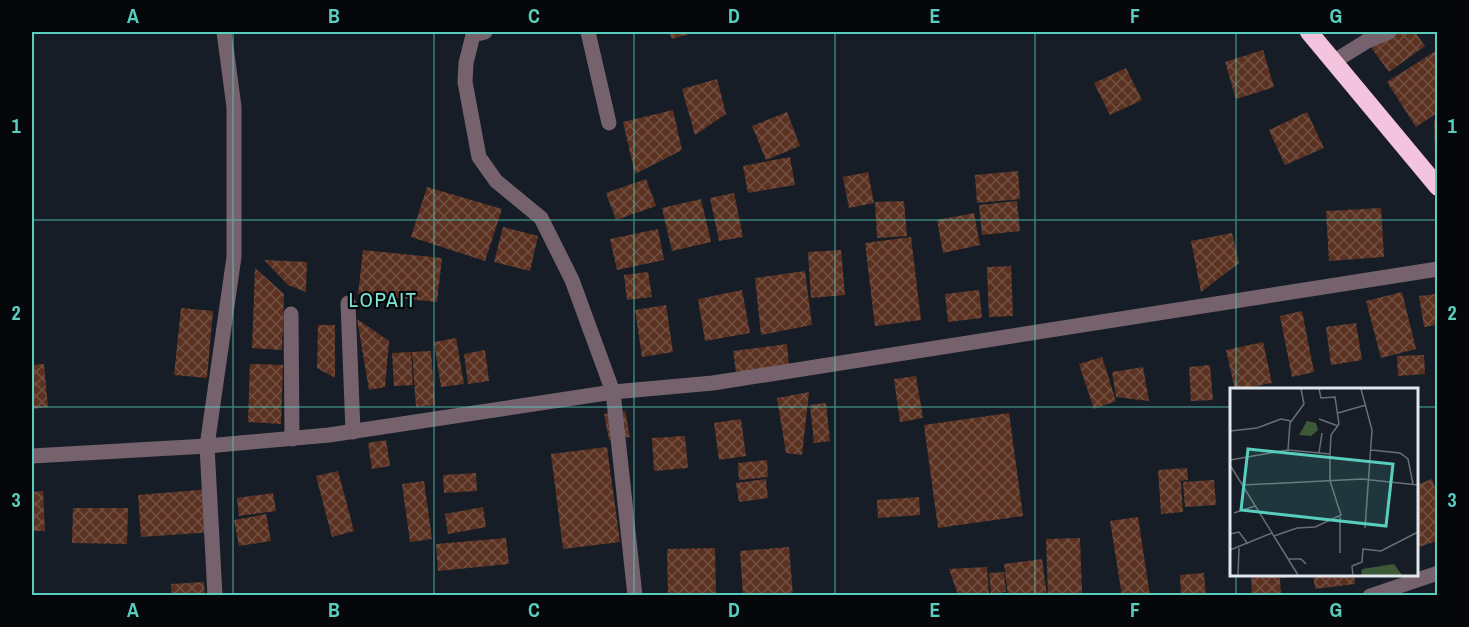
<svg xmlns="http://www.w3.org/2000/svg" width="1469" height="627" font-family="'Archivo Narrow',sans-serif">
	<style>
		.building { fill: url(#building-cross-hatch) }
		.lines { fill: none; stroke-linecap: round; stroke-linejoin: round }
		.minor { stroke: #75626c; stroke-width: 15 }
		.highway { stroke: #f4c3de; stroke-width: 18 }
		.grid { fill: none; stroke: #59cebe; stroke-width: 1.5; stroke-opacity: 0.55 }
		.labels { text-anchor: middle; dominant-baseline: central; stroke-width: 4.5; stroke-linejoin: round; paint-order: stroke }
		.quarter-label { font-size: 21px; letter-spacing: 1.5px; fill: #7de5d5; stroke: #05070b }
		.inset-road { fill: none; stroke: #686e76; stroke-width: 1.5 }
		.view { fill: #59cebe; fill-opacity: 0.15; stroke: #59cebe; stroke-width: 3 }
		.inset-edge { fill: none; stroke: #e2e7ed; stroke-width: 3 }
		.neatline { fill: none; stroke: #59cebe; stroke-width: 2 }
		.grid-label { font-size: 20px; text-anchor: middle; font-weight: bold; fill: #59cebe }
	</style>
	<defs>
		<pattern id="building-cross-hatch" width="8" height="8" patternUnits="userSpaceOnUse" patternTransform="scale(1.5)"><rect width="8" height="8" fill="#5b3222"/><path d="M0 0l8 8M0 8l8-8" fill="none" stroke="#725042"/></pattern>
	</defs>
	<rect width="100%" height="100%" fill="#161d26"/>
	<g class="building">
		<polygon points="669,32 695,32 672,39"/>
		<polygon points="1360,32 1415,32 1425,46 1389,72"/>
		<polygon points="1263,50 1274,87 1236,99 1225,62"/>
		<polygon points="1437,50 1437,113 1416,127 1387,82"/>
		<polygon points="1126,68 1142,100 1110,115 1094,83"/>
		<polygon points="717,79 726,114 695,135 682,89"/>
		<polygon points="673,110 682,150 635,174 623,122"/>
		<polygon points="787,112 800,146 766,160 752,126"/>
		<polygon points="1307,112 1324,148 1285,165 1269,130"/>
		<polygon points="1434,120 1437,120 1437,154 1435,154"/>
		<polygon points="790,157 795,185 748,193 743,166"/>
		<polygon points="1018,171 1020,199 977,203 975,175"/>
		<polygon points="868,172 874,203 849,208 843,177"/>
		<polygon points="646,179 656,206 616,220 606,193"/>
		<polygon points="427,187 502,209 485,261 411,237"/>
		<polygon points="734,193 743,237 719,241 710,198"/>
		<polygon points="701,199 711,242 672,251 662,208"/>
		<polygon points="904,201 907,236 877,238 875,202"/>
		<polygon points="1017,201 1020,231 982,235 979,205"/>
		<polygon points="1381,208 1384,257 1329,261 1326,211"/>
		<polygon points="974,213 980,245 943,253 937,220"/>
		<polygon points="503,227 538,236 530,271 494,262"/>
		<polygon points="658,229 664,260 617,270 610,239"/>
		<polygon points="1232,233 1239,263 1201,292 1191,241"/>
		<polygon points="911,237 921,320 875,326 865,243"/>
		<polygon points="363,250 442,258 437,302 358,294"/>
		<polygon points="841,250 845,295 811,298 808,252"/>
		<polygon points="264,260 307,262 306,292 288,285"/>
		<polygon points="1011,266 1013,316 989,317 987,267"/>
		<polygon points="255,268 284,294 282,350 252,348"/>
		<polygon points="805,271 812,325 761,335 755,278"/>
		<polygon points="648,272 652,297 627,300 624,275"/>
		<polygon points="742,290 750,333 705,341 698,299"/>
		<polygon points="979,290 982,318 948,322 945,294"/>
		<polygon points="1402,292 1416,349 1381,358 1366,301"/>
		<polygon points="1437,294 1437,325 1424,327 1419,296"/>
		<polygon points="666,305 673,352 642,357 635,310"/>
		<polygon points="181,308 213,311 207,378 174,375"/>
		<polygon points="1302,311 1314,372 1292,377 1280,316"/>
		<polygon points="357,319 389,341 385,387 369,390"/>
		<polygon points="1356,323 1362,360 1331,365 1326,327"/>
		<polygon points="318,325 335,325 335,378 317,368"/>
		<polygon points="456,338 464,384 441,387 434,342"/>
		<polygon points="1263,342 1272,383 1235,390 1226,350"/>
		<polygon points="787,344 789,366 736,372 733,351"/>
		<polygon points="485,350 489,381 468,384 464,354"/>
		<polygon points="431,351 435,405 416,407 412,352"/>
		<polygon points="411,352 413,385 394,386 392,353"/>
		<polygon points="1424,355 1425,374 1398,376 1397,356"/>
		<polygon points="1102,357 1116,401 1094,409 1079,364"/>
		<polygon points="44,364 48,407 32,409 32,365"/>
		<polygon points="250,364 283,365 281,424 248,422"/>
		<polygon points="1210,365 1213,400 1191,401 1189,367"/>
		<polygon points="1143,367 1149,401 1116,397 1112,372"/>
		<polygon points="916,376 923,418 900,422 894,379"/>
		<polygon points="809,392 802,455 786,453 777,398"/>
		<polygon points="826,403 830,441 814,443 810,405"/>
		<polygon points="625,411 630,437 609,440 604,414"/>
		<polygon points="1009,413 1023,516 938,528 924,425"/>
		<polygon points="741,419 746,456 719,460 714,423"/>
		<polygon points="685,436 688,468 654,471 652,438"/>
		<polygon points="386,440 390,466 372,469 368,443"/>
		<polygon points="607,447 620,542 563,549 551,454"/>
		<polygon points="767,460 768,477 739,480 738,463"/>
		<polygon points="1187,468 1188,480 1179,481 1181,482 1183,512 1161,514 1158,470"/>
		<polygon points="338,471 354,531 332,537 316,476"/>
		<polygon points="476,473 477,491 444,493 443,475"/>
		<polygon points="766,479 768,498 739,502 736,483"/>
		<polygon points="1432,479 1437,493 1437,541 1416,548 1416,485"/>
		<polygon points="1214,480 1216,505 1185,507 1183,482"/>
		<polygon points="424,481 432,539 410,542 402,484"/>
		<polygon points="211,489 214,532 141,537 138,495"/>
		<polygon points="43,491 45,531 32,531 32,492"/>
		<polygon points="273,493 276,511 239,516 237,498"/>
		<polygon points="919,497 920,515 878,518 877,500"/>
		<polygon points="483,507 486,527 448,534 445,514"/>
		<polygon points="73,508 128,508 127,544 72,543"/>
		<polygon points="266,514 271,541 239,546 234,520"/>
		<polygon points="1138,517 1150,596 1122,596 1110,521"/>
		<polygon points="506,538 509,564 438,571 436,544"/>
		<polygon points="1080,538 1082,593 1048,594 1046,539"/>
		<polygon points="789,547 793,596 743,596 740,551"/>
		<polygon points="715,548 716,596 668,596 667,549"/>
		<polygon points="1042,559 1047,596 1008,596 1004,564"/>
		<polygon points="987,567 989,593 958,595 949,569"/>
		<polygon points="1004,572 1006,592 991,594 989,573"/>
		<polygon points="1204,573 1206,596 1181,596 1180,575"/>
		<polygon points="1251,574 1301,574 1301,576 1280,578 1281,596 1252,596"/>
		<polygon points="1313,574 1354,574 1355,584 1315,589"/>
		<polygon points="204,582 205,596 172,596 171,584"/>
	</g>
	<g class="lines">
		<g class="minor">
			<polyline points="485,32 473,35 466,63 465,82 479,157 496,181 541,218 572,280 613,392 635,596"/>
			<polyline points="588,32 609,123"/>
			<polyline points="1333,62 1367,41 1389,32"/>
			<polyline points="348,303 353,432"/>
			<polyline points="291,314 292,439"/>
			<polyline points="32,456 207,446 329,435 613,392 713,383 1438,269"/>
			<polyline points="215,596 207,446 234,257 234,107 224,32"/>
			<polyline points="1370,596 1438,573"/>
		</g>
		<polyline class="highway" points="1309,32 1438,187"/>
	</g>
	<path class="grid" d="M233 32V596M434 32V596M634 32V596M835 32V596M1035 32V596M1236 32V390M32 220H1438M32 407H1232M1416 407H1438M1236 574V596"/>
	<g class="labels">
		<g class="quarter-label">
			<text x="383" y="299">LOPAIT</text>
		</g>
	</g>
	<g transform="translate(1230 388)">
		<rect width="188" height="188" fill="#161d26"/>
		<path d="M77 33 86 35 88 42 81 48 69 47ZM164 176 172 187H131L132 181Z" fill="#3c5a38"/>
		<path class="inset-road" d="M89 1 91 10 105 9 109 36 101 47 100 66M131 1 142 42 135 140M108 25 136 17M89 31 108 38M0 43 27 40 51 31 61 33M141 62 170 65 178 71 183 96M89 65 92 45M0 72 58 62 60 35 74 16 71 1M0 77 68 187M13 97 132 91 188 97M4 125 25 118M0 146 9 144 18 156M44 148 67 140 85 139 111 127 100 93V66L58 62M0 162 42 145M110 165V129M59 171H71L76 176M8 187 9 160M123 187 122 178 132 174 133 161 151 163 188 144"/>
		<path class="view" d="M18 61 163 76 156 138 11 122Z"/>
		<rect width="188" height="188" class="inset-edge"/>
	</g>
	<rect width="1469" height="627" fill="none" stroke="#05070b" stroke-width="66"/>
	<rect x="33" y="33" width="1403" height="561" class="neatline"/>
	<g class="grid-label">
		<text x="133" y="23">A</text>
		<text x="334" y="23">B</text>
		<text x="534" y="23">C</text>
		<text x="734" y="23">D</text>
		<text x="935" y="23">E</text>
		<text x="1135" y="23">F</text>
		<text x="1336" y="23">G</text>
		<text x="16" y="133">1</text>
		<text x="1452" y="133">1</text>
		<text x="16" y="320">2</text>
		<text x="1452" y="320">2</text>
		<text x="16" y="507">3</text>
		<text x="1452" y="507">3</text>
		<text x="133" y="617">A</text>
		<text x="334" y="617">B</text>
		<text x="534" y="617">C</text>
		<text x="734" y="617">D</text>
		<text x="935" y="617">E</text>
		<text x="1135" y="617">F</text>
		<text x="1336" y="617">G</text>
	</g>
</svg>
